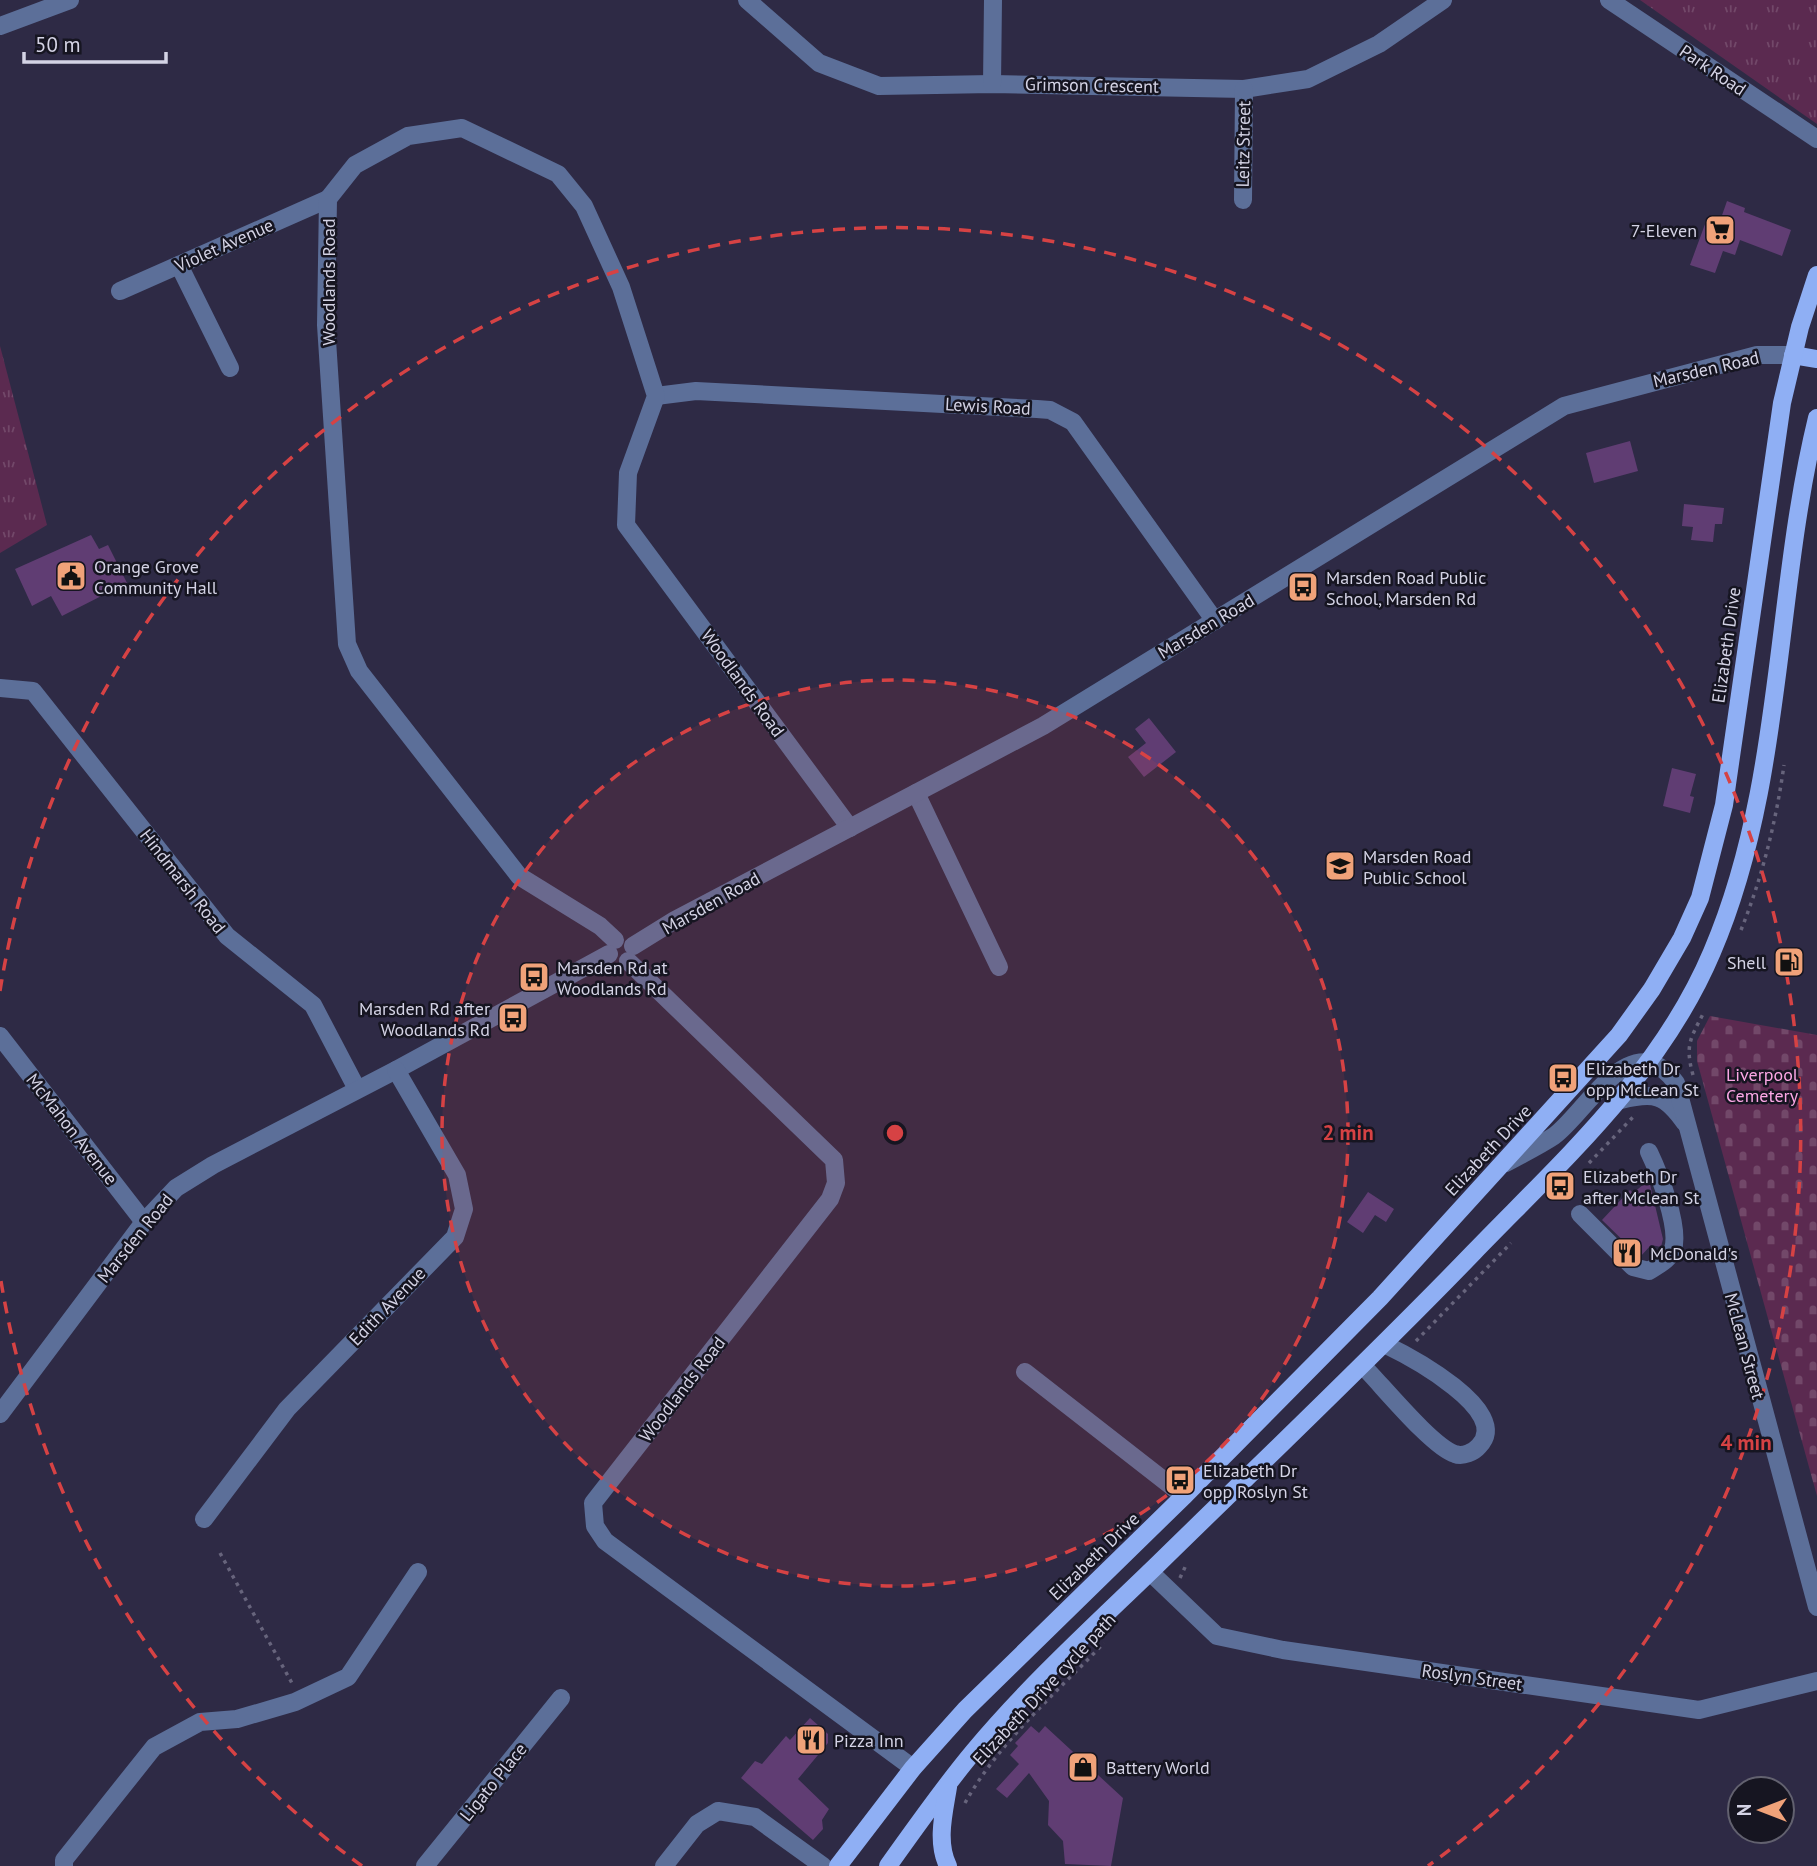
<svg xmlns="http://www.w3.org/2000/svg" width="1817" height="1866" font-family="'PT Sans',sans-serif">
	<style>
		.grass { fill: url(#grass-tufts) }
		.cemetery { fill: url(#cemetery-stones) }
		.building { fill: #603d73 }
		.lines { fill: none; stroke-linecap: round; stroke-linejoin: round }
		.path { stroke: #67647c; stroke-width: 3.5; stroke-dasharray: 3.5 5; stroke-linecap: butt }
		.minor { stroke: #5c6f99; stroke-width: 18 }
		.major { stroke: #8faff4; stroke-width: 18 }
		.ring { fill: none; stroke: #d64244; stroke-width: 3.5; stroke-dasharray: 12 9 }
		.labels { text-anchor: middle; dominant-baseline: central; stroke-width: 5; stroke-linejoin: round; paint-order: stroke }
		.street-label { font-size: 18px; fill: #d4d3e5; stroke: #161521 }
		.poi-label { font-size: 18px; fill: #d4d3e5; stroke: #161521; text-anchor: start }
		.park-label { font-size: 18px; fill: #fba7e5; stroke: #161521 }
		.centre { fill: #d64244; stroke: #161521; stroke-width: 3.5 }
		.ring-label { font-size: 21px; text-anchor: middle; font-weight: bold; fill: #d64244; stroke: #161521; stroke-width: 5; stroke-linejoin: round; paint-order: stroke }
	</style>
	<defs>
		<pattern id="grass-tufts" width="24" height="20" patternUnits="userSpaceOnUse" patternTransform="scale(1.75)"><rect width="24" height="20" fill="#5b2a50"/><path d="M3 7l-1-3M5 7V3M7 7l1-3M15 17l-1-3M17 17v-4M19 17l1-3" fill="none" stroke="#724869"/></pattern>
		<pattern id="cemetery-stones" width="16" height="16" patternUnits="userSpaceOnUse" patternTransform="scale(1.75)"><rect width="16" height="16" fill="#5b2a50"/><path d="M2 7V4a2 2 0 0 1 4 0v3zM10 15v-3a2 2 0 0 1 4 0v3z" fill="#724869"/></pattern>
	</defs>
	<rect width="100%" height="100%" fill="#2e2a45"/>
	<g class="grass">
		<polygon points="1640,0 1817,0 1817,124"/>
		<polygon points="0,346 47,525 0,553"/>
	</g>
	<polygon class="cemetery" points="1710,1016 1817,1035 1817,1496 1697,1061 1697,1041"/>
	<g class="building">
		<polygon points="1727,201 1745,208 1744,212 1791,230 1782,256 1740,240 1735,255 1723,251 1715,273 1690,265 1708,216 1720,221"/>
		<polygon points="1630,441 1638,471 1594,483 1586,453"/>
		<polygon points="1684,504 1724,508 1722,524 1715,524 1713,542 1691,540 1693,527 1682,526"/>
		<polygon points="91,535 99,549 108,545 127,583 62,616 51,596 32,606 15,569"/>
		<polygon points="1149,718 1176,752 1144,777 1128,757 1146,743 1135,729"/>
		<polygon points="1672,768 1696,774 1690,796 1694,797 1690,813 1663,806"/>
		<polygon points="1649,1180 1663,1239 1661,1247 1651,1245 1640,1257 1602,1220 1630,1190 1633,1193"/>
		<polygon points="1368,1192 1394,1209 1386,1222 1375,1215 1363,1233 1347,1222"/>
		<polygon points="810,1718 828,1734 828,1743 798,1779 829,1809 822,1820 823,1829 813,1840 741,1778 755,1761 762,1764 786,1736 790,1740"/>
		<polygon points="1031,1726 1039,1733 1045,1726 1123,1798 1111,1866 1065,1864 1063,1841 1048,1825 1049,1801 1029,1773 1007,1798 996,1789 1019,1764 1010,1755 1018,1746 1015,1743"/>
	</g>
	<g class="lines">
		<g class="path">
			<path d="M1741 930C1762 878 1776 822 1784 765"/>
			<path d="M1693 1075C1685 1046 1690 1039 1703 1014"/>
			<polyline points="1589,1163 1635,1115"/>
			<polyline points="1416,1341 1511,1243"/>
			<polyline points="220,1553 293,1685"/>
			<polyline points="1180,1578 1187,1563"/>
			<path d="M965 1803C999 1742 1056 1693 1104 1643"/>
		</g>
		<g class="minor">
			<polyline points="747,0 819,63 879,86 992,84 1244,89 1308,79 1379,44 1443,0"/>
			<polyline points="1609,0 1817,139"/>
			<polyline points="0,26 70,0"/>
			<polyline points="992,84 993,0"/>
			<polyline points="1243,200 1244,89"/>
			<polyline points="179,265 230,368"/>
			<polyline points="120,291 328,199"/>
			<polyline points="656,396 696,391 1037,409 1050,410 1073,422 1215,621"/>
			<polyline points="0,688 33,691 227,936 313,1005 357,1089"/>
			<polyline points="916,793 999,967"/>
			<polyline points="615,940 600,926 519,876 359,671 347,644 326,325 328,199 355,165 408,136 462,128 558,174 584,206 621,287 656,396 628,473 626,525 850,828"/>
			<polyline points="633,946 675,920 1043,726 1564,406 1757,355 1793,355"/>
			<polyline points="628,961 834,1160 836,1183 830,1199 593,1503 595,1526 605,1541 913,1768"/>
			<polyline points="0,1036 144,1222"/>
			<path d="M1621 1100C1654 1092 1665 1094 1685 1123"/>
			<path d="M1506 1163C1522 1154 1539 1146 1554 1136 1586 1113 1632 1022 1676 1083L1817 1607"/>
			<path d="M1580 1214 1633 1267 1649 1271C1658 1265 1670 1260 1673 1249 1680 1227 1659 1173 1649 1152"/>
			<path d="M1362 1365C1382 1385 1432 1447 1455 1454 1463 1457 1474 1452 1479 1446 1513 1411 1409 1356 1384 1344"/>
			<polyline points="1025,1372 1184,1496"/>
			<polyline points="0,1414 144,1222 176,1188 213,1165 396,1070 609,954"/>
			<polyline points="204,1519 287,1409 455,1237 464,1209 457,1175 396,1070"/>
			<polyline points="1150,1572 1217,1636 1283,1650 1699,1710 1817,1681"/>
			<polyline points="64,1866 64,1860 154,1747 200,1722 237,1719 295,1702 348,1677 418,1572"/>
			<polyline points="425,1866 561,1698"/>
			<polyline points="664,1866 697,1824 718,1811 755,1817 823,1866"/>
		</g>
		<g class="major">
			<polyline points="1793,355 1817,359"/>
			<polyline points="838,1866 913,1768 965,1710 1184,1496 1380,1298 1619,1035 1652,989 1682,938 1700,898 1724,805 1782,403 1800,327 1817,275"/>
			<path d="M888 1866C916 1827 943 1788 974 1751 1029 1685 1094 1626 1156 1566 1262 1462 1371 1359 1474 1252 1563 1160 1661 1073 1712 952 1784 784 1774 594 1817 418"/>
			<path d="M948 1866C936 1842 944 1812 948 1787"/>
		</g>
	</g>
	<circle cx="895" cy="1133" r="453" fill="#d64244" fill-opacity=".12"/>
	<g class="ring">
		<circle cx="895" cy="1133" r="453"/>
		<path d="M362 1866A906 906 0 0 1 0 1275M0 991A906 906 0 1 1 1428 1866"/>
	</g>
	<defs>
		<g id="supermarket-square" transform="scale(1.575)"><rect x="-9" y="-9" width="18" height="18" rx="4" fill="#f0a279" stroke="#161521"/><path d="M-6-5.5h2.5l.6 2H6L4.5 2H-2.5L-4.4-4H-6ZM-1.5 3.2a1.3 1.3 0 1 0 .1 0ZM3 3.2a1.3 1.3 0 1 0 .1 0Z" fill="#111"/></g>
		<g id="civic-square" transform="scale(1.575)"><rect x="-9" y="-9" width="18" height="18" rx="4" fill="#f0a279" stroke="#161521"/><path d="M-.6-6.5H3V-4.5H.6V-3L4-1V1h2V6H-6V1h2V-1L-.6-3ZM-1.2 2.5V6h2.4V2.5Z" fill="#111"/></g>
		<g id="bus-square" transform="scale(1.575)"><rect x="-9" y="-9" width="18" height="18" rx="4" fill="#f0a279" stroke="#161521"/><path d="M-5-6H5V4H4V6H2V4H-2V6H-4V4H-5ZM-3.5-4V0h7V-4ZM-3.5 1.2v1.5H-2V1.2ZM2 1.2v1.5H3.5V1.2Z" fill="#111"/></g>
		<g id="school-square" transform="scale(1.575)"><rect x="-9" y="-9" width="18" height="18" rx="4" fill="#f0a279" stroke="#161521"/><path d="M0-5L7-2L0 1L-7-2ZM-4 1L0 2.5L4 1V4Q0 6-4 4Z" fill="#111"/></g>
		<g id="fuel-square" transform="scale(1.575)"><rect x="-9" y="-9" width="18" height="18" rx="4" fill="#f0a279" stroke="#161521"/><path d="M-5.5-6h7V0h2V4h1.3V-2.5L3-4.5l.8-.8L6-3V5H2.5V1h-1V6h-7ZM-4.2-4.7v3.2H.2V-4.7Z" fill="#111"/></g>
		<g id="restaurant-square" transform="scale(1.575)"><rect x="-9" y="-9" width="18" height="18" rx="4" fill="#f0a279" stroke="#161521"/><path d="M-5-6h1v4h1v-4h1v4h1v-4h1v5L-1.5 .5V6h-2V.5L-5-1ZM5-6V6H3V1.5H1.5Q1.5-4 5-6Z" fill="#111"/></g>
		<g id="shop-square" transform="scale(1.575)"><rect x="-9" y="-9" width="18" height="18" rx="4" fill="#f0a279" stroke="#161521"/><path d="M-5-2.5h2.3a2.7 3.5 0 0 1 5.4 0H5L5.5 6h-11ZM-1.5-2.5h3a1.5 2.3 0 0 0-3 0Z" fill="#111"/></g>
	</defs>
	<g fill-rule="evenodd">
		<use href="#supermarket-square" x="1720" y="230"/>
		<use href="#civic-square" x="71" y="576"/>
		<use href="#bus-square" x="1303" y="587"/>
		<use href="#school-square" x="1340" y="866"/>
		<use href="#fuel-square" x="1789" y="962"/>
		<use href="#bus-square" x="534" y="977"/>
		<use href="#bus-square" x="513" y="1018"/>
		<use href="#bus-square" x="1563" y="1078"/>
		<use href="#bus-square" x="1560" y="1186"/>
		<use href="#restaurant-square" x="1627" y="1253"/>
		<use href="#bus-square" x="1180" y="1480"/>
		<use href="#restaurant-square" x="811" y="1740"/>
		<use href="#shop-square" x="1083" y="1767"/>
	</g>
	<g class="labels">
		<g class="street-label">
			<text transform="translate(1713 70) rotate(34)">Park Road</text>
			<text transform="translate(1092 85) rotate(1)">Grimson Crescent</text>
			<text transform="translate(1243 144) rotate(-89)">Leitz Street</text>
			<text transform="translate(224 245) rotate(-24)">Violet Avenue</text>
			<text transform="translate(328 282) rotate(-90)">Woodlands Road</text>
			<text transform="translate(1706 369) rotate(-13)">Marsden Road</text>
			<text transform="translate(988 406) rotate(3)">Lewis Road</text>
			<text transform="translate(1206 626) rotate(-31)">Marsden Road</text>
			<text transform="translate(1726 645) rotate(-82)">Elizabeth Drive</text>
			<text transform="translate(743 683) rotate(54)">Woodlands Road</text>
			<text transform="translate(183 881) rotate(52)">Hindmarsh Road</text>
			<text transform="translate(711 903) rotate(-29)">Marsden Road</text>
			<text transform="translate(72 1129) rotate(52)">McMahon Avenue</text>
			<text transform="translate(1488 1150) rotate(-47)">Elizabeth Drive</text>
			<text transform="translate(135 1238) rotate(-51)">Marsden Road</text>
			<text transform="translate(387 1306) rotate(-46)">Edith Avenue</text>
			<text transform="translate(1745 1346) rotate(75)">McLean Street</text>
			<text transform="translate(682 1389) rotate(-52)">Woodlands Road</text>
			<text transform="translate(1094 1556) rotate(-44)">Elizabeth Drive</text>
			<text transform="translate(1472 1677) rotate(8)">Roslyn Street</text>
			<text transform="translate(1044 1689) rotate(-47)">Elizabeth Drive cycle path</text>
			<text transform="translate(493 1782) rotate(-51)">Ligato Place</text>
		</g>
		<g class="poi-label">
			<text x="1697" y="230" text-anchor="end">7-Eleven</text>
			<text x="94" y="566">Orange Grove<tspan x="94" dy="21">Community Hall</tspan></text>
			<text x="1326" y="577">Marsden Road Public<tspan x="1326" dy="21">School, Marsden Rd</tspan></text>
			<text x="1363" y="856">Marsden Road<tspan x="1363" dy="21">Public School</tspan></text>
			<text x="1766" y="962" text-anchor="end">Shell</text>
			<text x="557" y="967">Marsden Rd at<tspan x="557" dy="21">Woodlands Rd</tspan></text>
			<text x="490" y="1008" text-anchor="end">Marsden Rd after<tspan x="490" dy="21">Woodlands Rd</tspan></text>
			<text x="1586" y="1068">Elizabeth Dr<tspan x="1586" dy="21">opp McLean St</tspan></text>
			<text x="1583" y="1176">Elizabeth Dr<tspan x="1583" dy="21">after Mclean St</tspan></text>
			<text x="1650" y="1253">McDonald's</text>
			<text x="1203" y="1470">Elizabeth Dr<tspan x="1203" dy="21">opp Roslyn St</tspan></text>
			<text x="834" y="1740">Pizza Inn</text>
			<text x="1106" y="1767">Battery World</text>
		</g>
		<g class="park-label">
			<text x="1762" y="1074">Liverpool<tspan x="1762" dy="21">Cemetery</tspan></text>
		</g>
	</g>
	<circle cx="895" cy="1133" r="10" class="centre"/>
	<g class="ring-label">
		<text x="1348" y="1140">2 min</text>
		<text x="1746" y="1450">4 min</text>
	</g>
	<g transform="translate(1761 1810) rotate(270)"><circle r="33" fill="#161521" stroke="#62616f" stroke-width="2"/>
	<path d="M0-5L12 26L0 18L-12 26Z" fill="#f0a279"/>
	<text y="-10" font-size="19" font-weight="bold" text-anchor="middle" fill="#d4d3e5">N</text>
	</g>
	<path d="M24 52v10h142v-10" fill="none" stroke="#d4d3e5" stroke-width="3.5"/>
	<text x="35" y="52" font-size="21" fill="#d4d3e5" stroke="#161521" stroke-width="5" paint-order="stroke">50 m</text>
</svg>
